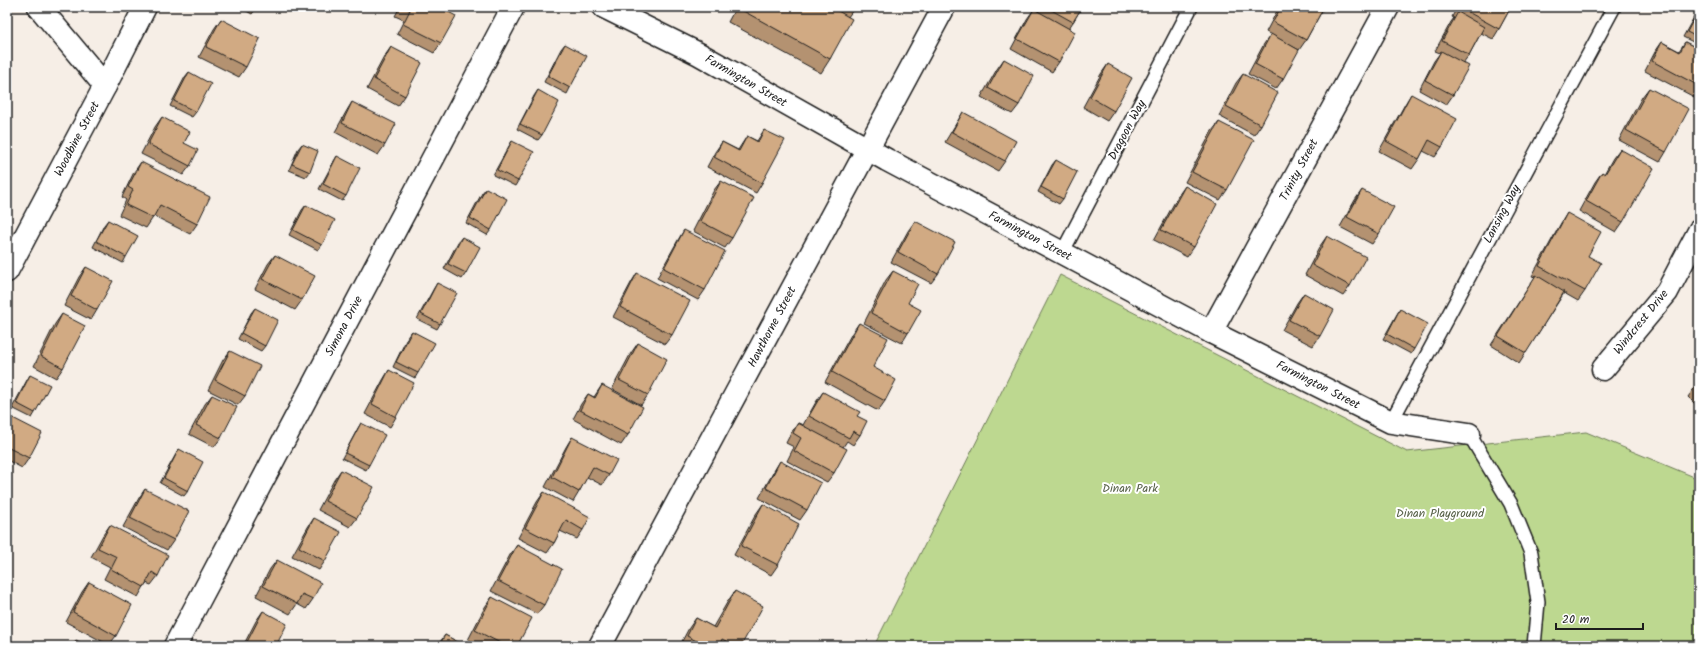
<svg xmlns="http://www.w3.org/2000/svg" width="1706" height="653" font-family="Kalam,sans-serif">
	<style>
		.green { fill: #bdd890; stroke: #6c7a56 }
		.lines { fill: none; stroke-linecap: round; stroke-linejoin: round }
		.lane-casing { stroke: #1c1c1c; stroke-width: 16 }
		.street-casing { stroke: #1c1c1c; stroke-width: 25 }
		.lane { stroke: #fff; stroke-width: 13 }
		.street { stroke: #fff; stroke-width: 22 }
		.wall { fill: #b49271; stroke: #1c1c1c }
		.building { fill: #d1aa83; stroke: #1c1c1c }
		.labels { text-anchor: middle; dominant-baseline: central; stroke-width: 4; stroke-linejoin: round; paint-order: stroke }
		.street-label { font-size: 12px; fill: #1c1c1c; stroke: #fff }
		.park-label { font-size: 12px; fill: #545e45; stroke: #fff }
	</style>
	<rect width="100%" height="100%" fill="#f6eee6"/>
	<filter id="ink" filterUnits="userSpaceOnUse"><feTurbulence type="fractalNoise" baseFrequency=".025" numOctaves="2"/><feDisplacementMap in="SourceGraphic" scale="8" xChannelSelector="R" yChannelSelector="G"/><feConvolveMatrix kernelMatrix="1 2 1 2 8 2 1 2 1" color-interpolation-filters="sRGB"/></filter>
	<g filter="url(#ink)">
		<polygon class="green" points="1060,275 1407,452 1586,432 1699,479 1699,646 874,646"/>
		<g class="lines">
			<g class="lane-casing">
				<g id="lane">
					<polyline points="1062,253 1191,7"/>
					<polyline points="1391,422 1614,7"/>
					<polyline points="1469,434 1511,504 1531,553 1538,602 1534,646"/>
				</g>
			</g>
			<g class="street-casing">
				<g id="street">
					<polyline points="39,7 105,86"/>
					<polyline points="604,7 699,54 887,160 1211,332 1391,422 1469,434"/>
					<polyline points="7,271 105,86 145,7"/>
					<polyline points="1211,332 1388,7"/>
					<polyline points="1603,369 1667,292 1699,231"/>
					<polyline points="175,646 513,7"/>
					<polyline points="600,646 944,7"/>
				</g>
			</g>
			<use href="#lane" class="lane"/>
			<use href="#street" class="street"/>
		</g>
		<g class="wall">
			<polygon points="239,7 257,7 252,14"/>
			<polygon points="400,7 439,7 441,43 434,53 397,34 404,20 395,16"/>
			<polygon points="736,7 855,7 848,17 830,59 821,73 728,22"/>
			<polygon points="1040,7 1082,7 1073,22 1069,28 1059,62 1052,72 1011,49 1027,19 1034,9 1038,11"/>
			<polygon points="1279,7 1324,7 1306,40 1299,50 1266,32"/>
			<polygon points="1457,7 1511,7 1499,29 1493,39 1481,33 1469,55 1463,63 1453,95 1446,105 1419,90 1434,61 1440,53 1435,51 1451,22 1454,18 1452,17"/>
			<polygon points="1699,8 1699,45 1683,37"/>
			<polygon points="221,19 246,67 239,77 199,57 214,29"/>
			<polygon points="1271,34 1283,79 1276,89 1248,74 1264,44"/>
			<polygon points="1662,42 1679,51 1685,42 1699,49 1699,94 1696,98 1645,71 1655,52"/>
			<polygon points="565,44 570,88 567,94 544,82 561,49"/>
			<polygon points="391,47 405,96 398,106 367,89 384,57"/>
			<polygon points="1004,59 1019,105 1012,114 981,97 997,69"/>
			<polygon points="1108,64 1114,111 1107,121 1083,107 1101,74"/>
			<polygon points="189,72 196,112 192,117 170,106 185,77"/>
			<polygon points="1243,74 1261,125 1254,135 1219,116 1236,83"/>
			<polygon points="1649,88 1666,152 1660,162 1619,140 1642,97"/>
			<polygon points="538,90 542,135 538,140 517,129 534,96"/>
			<polygon points="1411,94 1442,147 1435,157 1423,151 1419,159 1412,169 1379,151 1405,104"/>
			<polygon points="352,102 385,145 378,155 335,132 346,112"/>
			<polygon points="963,112 1005,161 998,171 945,142"/>
			<polygon points="162,117 184,143 190,166 183,175 141,154 155,127"/>
			<polygon points="1219,122 1227,190 1220,200 1185,182 1212,131"/>
			<polygon points="764,130 762,183 756,193 707,167 715,152 722,142 738,150 747,136 757,141"/>
			<polygon points="512,141 518,181 515,186 493,175 509,146"/>
			<polygon points="302,144 310,172 306,177 289,170 298,149"/>
			<polygon points="1620,149 1623,222 1616,232 1579,211 1595,182 1602,172 1604,174 1613,158"/>
			<polygon points="337,156 346,196 342,201 319,189 334,161"/>
			<polygon points="1056,160 1063,199 1059,204 1038,192 1052,165"/>
			<polygon points="141,162 197,224 190,234 154,216 146,228 119,215 126,200 122,197 134,172"/>
			<polygon points="721,181 732,238 725,248 693,231 714,190"/>
			<polygon points="1185,186 1194,247 1187,257 1154,240 1178,196"/>
			<polygon points="486,188 491,230 487,235 466,223 482,193"/>
			<polygon points="1362,190 1379,234 1372,244 1340,227 1355,200"/>
			<polygon points="306,205 322,245 318,250 289,235 302,210"/>
			<polygon points="1567,213 1588,256 1585,291 1578,301 1564,293 1519,363 1491,345 1535,277 1532,276 1561,223"/>
			<polygon points="108,220 126,257 123,263 93,247 104,225"/>
			<polygon points="915,221 938,274 931,283 891,262 908,231"/>
			<polygon points="684,230 705,290 698,300 657,278 678,240"/>
			<polygon points="1327,236 1350,286 1343,296 1305,275 1320,246"/>
			<polygon points="462,237 466,273 462,279 444,269 458,242"/>
			<polygon points="275,255 302,300 295,310 255,289 268,264"/>
			<polygon points="86,267 97,310 91,320 64,306 79,277"/>
			<polygon points="893,271 908,303 908,333 902,343 864,323 886,280"/>
			<polygon points="637,273 672,335 665,344 613,317 631,283"/>
			<polygon points="437,283 440,324 437,329 417,319 434,288"/>
			<polygon points="1304,293 1320,336 1313,346 1282,330 1297,303"/>
			<polygon points="255,308 265,346 261,351 238,339 251,313"/>
			<polygon points="1400,309 1414,349 1411,354 1383,339 1397,314"/>
			<polygon points="62,314 63,368 56,378 34,366 55,324"/>
			<polygon points="859,323 873,367 885,401 878,411 825,382 852,333"/>
			<polygon points="412,331 418,373 415,378 393,367 408,336"/>
			<polygon points="638,343 648,395 641,405 612,389 631,353"/>
			<polygon points="230,351 245,396 238,405 208,390 223,360"/>
			<polygon points="389,370 396,417 390,427 365,414 383,380"/>
			<polygon points="30,375 35,413 32,418 12,408 27,380"/>
			<polygon points="1699,383 1699,408 1688,397 1695,387"/>
			<polygon points="602,385 628,435 621,445 573,419 581,404 588,394 594,397"/>
			<polygon points="823,392 857,416 860,435 853,445 847,441 843,447 834,473 827,482 787,461 794,447 786,443 791,433 798,423 803,425 816,402"/>
			<polygon points="212,395 221,438 214,447 189,434 205,404"/>
			<polygon points="7,415 29,458 22,468 7,460"/>
			<polygon points="361,423 369,465 366,470 342,458 358,428"/>
			<polygon points="572,437 609,475 602,485 587,477 579,492 573,502 545,487 566,447"/>
			<polygon points="179,449 188,491 184,496 160,483 176,454"/>
			<polygon points="780,461 807,510 800,520 759,498 774,471"/>
			<polygon points="341,470 357,518 350,527 318,510 334,480"/>
			<polygon points="145,489 174,540 167,550 123,527 139,498"/>
			<polygon points="544,492 583,530 577,539 560,531 554,543 547,553 518,538 537,502"/>
			<polygon points="763,504 778,565 771,575 734,555 756,514"/>
			<polygon points="314,518 325,561 319,570 292,556 308,527"/>
			<polygon points="110,525 158,576 151,585 146,583 138,597 104,579 110,567 91,557 103,535"/>
			<polygon points="517,545 544,605 537,614 491,591 510,555"/>
			<polygon points="277,560 313,599 306,609 297,604 290,614 256,596 270,569"/>
			<polygon points="89,582 116,636 109,645 66,622 82,592"/>
			<polygon points="735,591 741,646 681,646 680,645 689,628 696,618 713,627 728,601"/>
			<polygon points="492,597 517,646 480,646 468,640 485,607"/>
			<polygon points="263,611 276,646 243,646 256,621"/>
			<polygon points="445,635 465,646 437,646"/>
		</g>
		<g class="building">
			<polygon points="404,7 439,7 456,16 441,43 403,24 410,10"/>
			<polygon points="738,7 831,7 852,19 830,59 738,8"/>
			<polygon points="1046,7 1082,7 1073,22"/>
			<polygon points="1281,7 1324,7 1306,40 1273,22"/>
			<polygon points="1459,7 1511,7 1499,29"/>
			<polygon points="1034,9 1075,32 1059,62 1017,39"/>
			<polygon points="1699,9 1699,38 1687,32"/>
			<polygon points="1458,12 1484,27 1469,55 1442,41"/>
			<polygon points="221,19 260,39 246,67 206,47"/>
			<polygon points="1271,34 1299,50 1283,79 1255,64"/>
			<polygon points="1662,42 1680,52 1685,42 1699,49 1699,86 1652,61"/>
			<polygon points="565,44 587,56 570,88 548,76"/>
			<polygon points="391,47 422,63 405,96 374,79"/>
			<polygon points="1441,51 1469,66 1453,95 1425,80"/>
			<polygon points="1004,59 1034,76 1019,105 988,88"/>
			<polygon points="1108,64 1132,78 1114,111 1090,97"/>
			<polygon points="189,72 211,84 196,112 174,101"/>
			<polygon points="1243,74 1278,93 1261,125 1226,106"/>
			<polygon points="1649,88 1689,109 1666,152 1626,130"/>
			<polygon points="538,90 559,102 542,135 520,124"/>
			<polygon points="1411,94 1457,119 1442,147 1429,140 1419,159 1386,141"/>
			<polygon points="352,102 396,124 385,145 342,123"/>
			<polygon points="963,112 1016,141 1005,161 952,132"/>
			<polygon points="162,117 190,132 184,143 198,150 190,166 148,144"/>
			<polygon points="1219,122 1254,140 1227,190 1192,172"/>
			<polygon points="764,130 785,140 762,183 714,157 722,142 739,151 747,136 758,142"/>
			<polygon points="512,141 534,152 518,181 497,170"/>
			<polygon points="302,144 318,151 310,172 292,164"/>
			<polygon points="1620,149 1654,168 1623,222 1586,201 1602,172 1605,174"/>
			<polygon points="337,156 360,168 346,196 323,184"/>
			<polygon points="1056,160 1077,172 1063,199 1041,187"/>
			<polygon points="141,162 210,197 197,224 160,205 153,218 126,205 133,190 128,187"/>
			<polygon points="721,181 754,198 732,238 700,221"/>
			<polygon points="1185,186 1217,204 1194,247 1161,230"/>
			<polygon points="486,188 507,199 491,230 470,218"/>
			<polygon points="1362,190 1394,207 1379,234 1347,217"/>
			<polygon points="306,205 335,220 322,245 293,230"/>
			<polygon points="1567,213 1601,232 1588,256 1601,263 1585,291 1539,266"/>
			<polygon points="108,220 138,236 126,257 96,241"/>
			<polygon points="915,221 955,242 938,274 898,252"/>
			<polygon points="684,230 725,251 705,290 664,268"/>
			<polygon points="1327,236 1366,257 1350,286 1312,265"/>
			<polygon points="462,237 480,247 466,273 448,264"/>
			<polygon points="275,255 315,276 302,300 262,279"/>
			<polygon points="86,267 113,281 97,310 71,296"/>
			<polygon points="893,271 918,284 908,303 921,310 908,333 871,313"/>
			<polygon points="637,273 690,301 672,335 620,307"/>
			<polygon points="1536,275 1564,292 1526,353 1498,336"/>
			<polygon points="437,283 457,293 440,324 421,314"/>
			<polygon points="1304,293 1334,310 1320,336 1289,320"/>
			<polygon points="255,308 278,320 265,346 241,333"/>
			<polygon points="1400,309 1428,324 1414,349 1387,334"/>
			<polygon points="62,314 85,326 63,368 41,356"/>
			<polygon points="859,323 888,338 873,367 896,380 885,401 832,372"/>
			<polygon points="412,331 435,343 418,373 396,362"/>
			<polygon points="638,343 667,359 648,395 619,380"/>
			<polygon points="230,351 260,366 245,396 215,380"/>
			<polygon points="389,370 414,383 396,417 372,404"/>
			<polygon points="30,375 50,385 35,413 16,403"/>
			<polygon points="1699,383 1699,392 1695,387"/>
			<polygon points="602,385 643,407 628,435 580,410 588,394 595,398"/>
			<polygon points="823,392 860,412 857,416 867,421 860,435 853,431 849,438 809,416"/>
			<polygon points="212,395 237,407 221,438 196,425"/>
			<polygon points="7,415 42,433 29,458 7,447"/>
			<polygon points="361,423 385,435 369,465 345,453"/>
			<polygon points="798,423 847,449 834,473 794,451 801,438 793,433"/>
			<polygon points="572,437 617,460 609,475 593,467 579,492 552,477"/>
			<polygon points="179,449 203,462 188,491 164,478"/>
			<polygon points="780,461 821,483 807,510 766,488"/>
			<polygon points="341,470 374,487 357,518 325,501"/>
			<polygon points="145,489 189,511 174,540 130,518"/>
			<polygon points="544,492 590,517 583,530 566,520 554,543 525,528"/>
			<polygon points="763,504 799,524 778,565 741,546"/>
			<polygon points="314,518 341,532 325,561 299,547"/>
			<polygon points="110,525 168,555 158,576 152,572 144,587 111,569 117,557 98,548"/>
			<polygon points="517,545 562,569 544,605 498,581"/>
			<polygon points="277,560 321,583 313,599 302,594 297,604 263,586"/>
			<polygon points="89,582 132,605 116,636 73,612"/>
			<polygon points="735,591 763,606 741,646 736,646 722,639 719,646 706,646 687,636 696,618 715,628"/>
			<polygon points="492,597 532,618 517,646 506,646 475,630"/>
			<polygon points="263,611 287,624 276,646 254,646 247,642"/>
			<polygon points="445,635 465,646 439,646"/>
			<polygon points="76,640 87,646 73,646"/>
		</g>
	</g>
	<g class="labels">
		<g class="street-label">
			<text transform="translate(746 81) rotate(30)">Farmington Street</text>
			<text transform="translate(1127 130) rotate(-62)">Dragoon Way</text>
			<text transform="translate(77 139) rotate(-62)">Woodbine Street</text>
			<text transform="translate(1299 170) rotate(-62)">Trinity Street</text>
			<text transform="translate(1502 214) rotate(-62)">Lansing Way</text>
			<text transform="translate(1030 236) rotate(28)">Farmington Street</text>
			<text transform="translate(1641 322) rotate(-51)">Windcrest Drive</text>
			<text transform="translate(344 326) rotate(-62)">Simona Drive</text>
			<text transform="translate(772 327) rotate(-62)">Hawthorne Street</text>
			<text transform="translate(1318 385) rotate(27)">Farmington Street</text>
		</g>
		<g class="park-label">
			<text x="1130" y="488">Dinan Park</text>
			<text x="1440" y="513">Dinan Playground</text>
		</g>
	</g>
	<rect width="1706" height="653" fill="none" stroke="#fff" stroke-width="24"/>
	<rect x="12" y="12" width="1682" height="629" fill="none" stroke="#1c1c1c" stroke-width="1.5" filter="url(#ink)"/>
	<path d="M1556 623v6h87v-6" fill="none" stroke="#1c1c1c" stroke-width="2"/>
	<text x="1562" y="623" font-size="12" fill="#1c1c1c" stroke="#ffffff" stroke-width="3" paint-order="stroke">20 m</text>
</svg>
